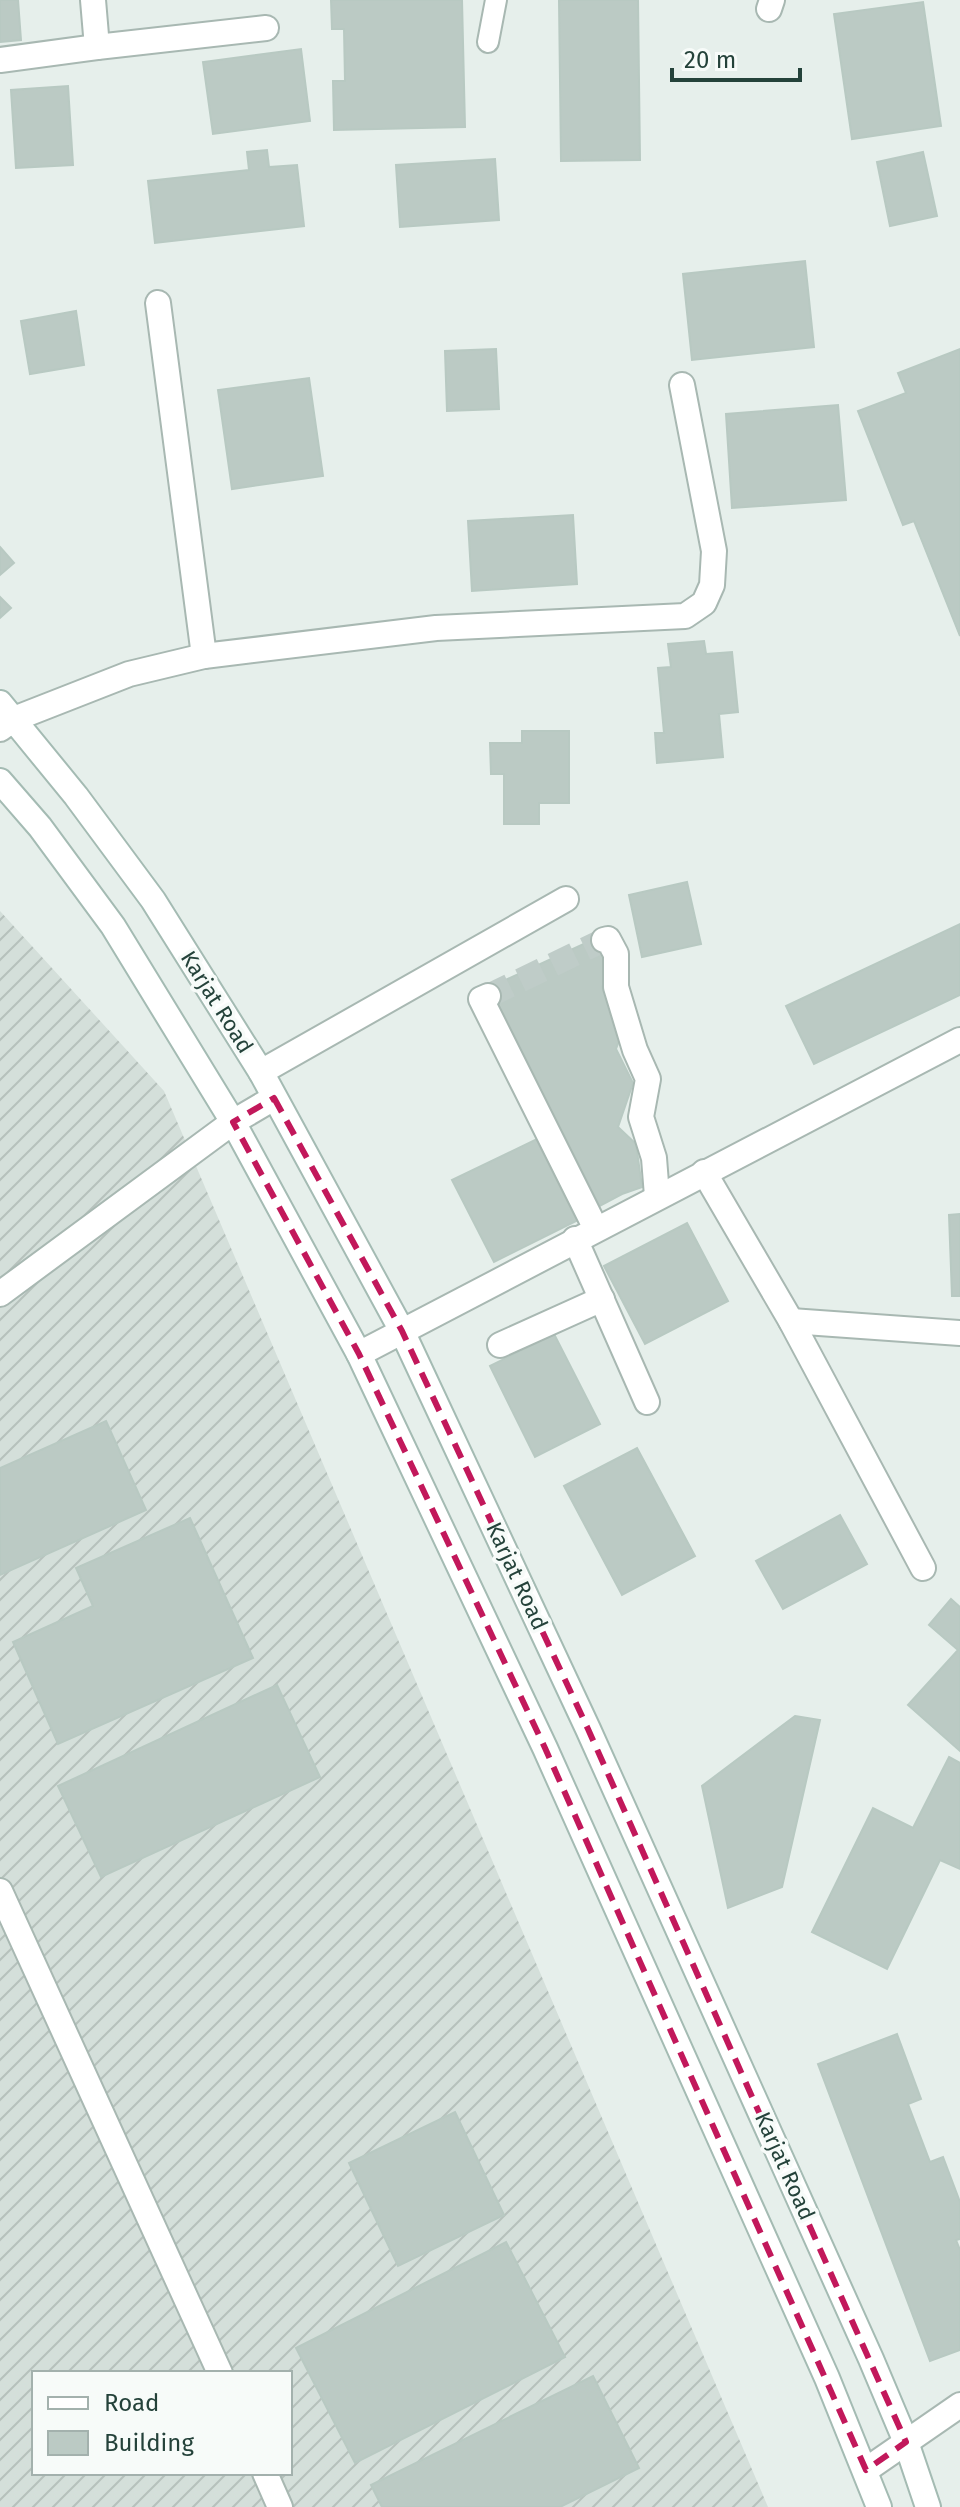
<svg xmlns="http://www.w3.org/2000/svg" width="960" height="2507" font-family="'Fira Sans',sans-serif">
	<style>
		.industrial { fill: url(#industrial-furrows); fill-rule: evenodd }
		.building { fill: #bbcac4; stroke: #b8c9c2; stroke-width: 2 }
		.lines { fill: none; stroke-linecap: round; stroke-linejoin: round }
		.street-tunnel { stroke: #bfccc8; stroke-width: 24; stroke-dasharray: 24 12; stroke-linecap: butt }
		.lane-casing { stroke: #a8b8b2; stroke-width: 24 }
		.street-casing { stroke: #a8b8b2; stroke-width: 28 }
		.secondary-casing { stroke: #a4bbb3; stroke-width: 28 }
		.lane { stroke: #fff; stroke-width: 20 }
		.street { stroke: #fff; stroke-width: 24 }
		.secondary { stroke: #fff; stroke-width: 24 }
		.marked { fill: none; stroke: #c2185b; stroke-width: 6; stroke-dasharray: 16 10; stroke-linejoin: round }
		.labels { text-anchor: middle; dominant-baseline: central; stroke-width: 7; stroke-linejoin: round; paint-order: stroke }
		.street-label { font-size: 22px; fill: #24423a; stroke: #f7fbf9 }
	</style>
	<defs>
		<pattern id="industrial-furrows" width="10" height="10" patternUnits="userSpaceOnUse" patternTransform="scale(2)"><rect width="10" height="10" fill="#d4dfda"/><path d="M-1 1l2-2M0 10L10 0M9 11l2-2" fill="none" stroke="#b6c1bc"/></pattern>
	</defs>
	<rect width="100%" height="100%" fill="#e6efeb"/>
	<path class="industrial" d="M0 911 164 1091 768 2507H0ZM34 2373H290V2473H34Z"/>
	<g class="building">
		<polygon points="0,0 18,0 21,40 0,42"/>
		<polygon points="331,0 462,0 465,127 334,130 333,81 345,81 344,29 332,29"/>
		<polygon points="559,0 638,0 640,160 561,161"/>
		<polygon points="923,2 941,126 852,139 834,14"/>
		<polygon points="301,49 310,121 213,134 203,62"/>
		<polygon points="68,86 73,165 16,168 11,90"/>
		<polygon points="267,150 269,167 297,165 304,226 155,243 148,181 249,170 247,152"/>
		<polygon points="923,152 937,216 890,226 877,162"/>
		<polygon points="495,159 499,220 400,227 396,165"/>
		<polygon points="805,261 814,347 692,360 683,274"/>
		<polygon points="76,311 84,365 30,374 21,321"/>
		<polygon points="496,349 499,409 447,411 445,351"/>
		<polygon points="960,349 960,636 914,521 903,525 858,411 906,393 898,373"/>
		<polygon points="309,378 323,476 232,489 218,390"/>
		<polygon points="838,405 846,500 732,508 726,414"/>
		<polygon points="573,515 577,584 472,591 468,521"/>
		<polygon points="0,547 14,563 0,575"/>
		<polygon points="0,597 11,608 0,618"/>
		<polygon points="704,641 706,654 732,652 738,712 719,714 723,757 657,763 655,733 664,733 658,668 671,667 668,644"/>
		<polygon points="522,731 569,731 569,803 539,803 539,824 504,824 504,774 491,774 490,743 522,743"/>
		<polygon points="687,882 701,944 642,957 629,895"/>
		<polygon points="960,924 960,995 814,1064 786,1006"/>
		<polygon points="599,937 610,975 602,987 622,1033 616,1049 633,1083 618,1127 636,1144 642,1187 622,1194 596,1208 488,988"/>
		<polygon points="537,1139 578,1220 494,1262 452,1180"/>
		<polygon points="960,1214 960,1296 952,1296 949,1215"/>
		<polygon points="687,1223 728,1301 645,1344 604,1266"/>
		<polygon points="554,1334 600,1424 535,1457 490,1366"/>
		<polygon points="106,1421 146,1510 0,1575 0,1468"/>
		<polygon points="637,1448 695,1556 622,1595 564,1486"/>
		<polygon points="840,1515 867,1564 783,1609 756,1561"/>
		<polygon points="190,1518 253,1658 58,1744 13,1642 93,1606 76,1568"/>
		<polygon points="951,1599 960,1607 960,1751 908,1705 958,1650 929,1625"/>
		<polygon points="277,1685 320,1777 101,1877 58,1786"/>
		<polygon points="795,1716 820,1720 782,1887 728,1908 702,1786"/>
		<polygon points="949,1757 960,1763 960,1869 940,1860 887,1969 812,1932 873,1808 913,1828"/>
		<polygon points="897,2034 921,2099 908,2104 930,2162 943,2157 960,2202 960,2239 956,2240 960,2250 960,2350 930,2361 818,2064"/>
		<polygon points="455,2112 504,2215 398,2266 349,2163"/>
		<polygon points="506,2242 565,2357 355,2463 296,2348"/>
		<polygon points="593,2376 639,2468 560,2507 382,2507 371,2485"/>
	</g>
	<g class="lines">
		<polyline class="street-tunnel" points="488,996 604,940"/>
		<g class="lane-casing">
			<polyline id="lane" points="488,42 496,0"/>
		</g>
		<g class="street-casing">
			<g id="street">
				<polyline points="93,0 97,47"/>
				<polyline points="769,9 772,0"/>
				<polyline points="0,60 97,47 266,28"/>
				<polyline points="158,303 204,656"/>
				<polyline points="0,729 14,719 129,674 204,656 436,628 685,616 704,603 712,585 714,551 682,385"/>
				<polyline points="604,940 608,939 616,954 616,987 635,1050 648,1079 641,1117 654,1158 657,1196"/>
				<polyline points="488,996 481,999 596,1229"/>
				<polyline points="261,1072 566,899"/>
				<polyline points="704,1172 791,1321 923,1568"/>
				<polyline points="575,1239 647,1402"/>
				<polyline points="0,1294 233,1122 274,1098"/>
				<polyline points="791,1321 960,1333"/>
				<polyline points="500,1345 602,1299"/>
				<polyline points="359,1354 960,1040"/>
				<polyline points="0,1891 220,2373"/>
				<polyline points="866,2470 960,2405"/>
				<polyline points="265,2473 280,2507"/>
			</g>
		</g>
		<g class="secondary-casing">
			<g id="secondary">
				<polyline points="0,703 76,796 153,900 261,1072 402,1331 588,1729 871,2359 906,2442 928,2507"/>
				<polyline points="0,781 40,827 113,926 233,1122 359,1354 545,1748 827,2378 879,2507"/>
			</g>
		</g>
		<use href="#lane" class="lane"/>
		<use href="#street" class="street"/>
		<use href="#secondary" class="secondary"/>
	</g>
	<path class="marked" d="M274 1098 402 1331 588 1729 906 2442 866 2470 545 1748 359 1354 233 1122Z"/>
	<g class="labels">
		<g class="street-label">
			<text transform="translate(217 1002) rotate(58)">Karjat Road</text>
			<text transform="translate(517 1576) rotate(65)">Karjat Road</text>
			<text transform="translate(785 2166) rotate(66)">Karjat Road</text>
		</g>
	</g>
	<rect x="32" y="2371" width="260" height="104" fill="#f7fbf9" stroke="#a3b1ad" stroke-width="2"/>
	<rect x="48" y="2397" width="40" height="12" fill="#ffffff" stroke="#a3b1ad" stroke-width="2"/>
	<text x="104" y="2411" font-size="24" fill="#24423a">Road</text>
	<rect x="48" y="2431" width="40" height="24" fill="#bbcac4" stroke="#a3b1ad" stroke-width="2"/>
	<text x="104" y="2451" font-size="24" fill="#24423a">Building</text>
	<path d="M672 68v12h128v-12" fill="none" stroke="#24423a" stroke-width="4"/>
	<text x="684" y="68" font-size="24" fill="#24423a" stroke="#f7fbf9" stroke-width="6" paint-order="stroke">20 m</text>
</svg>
